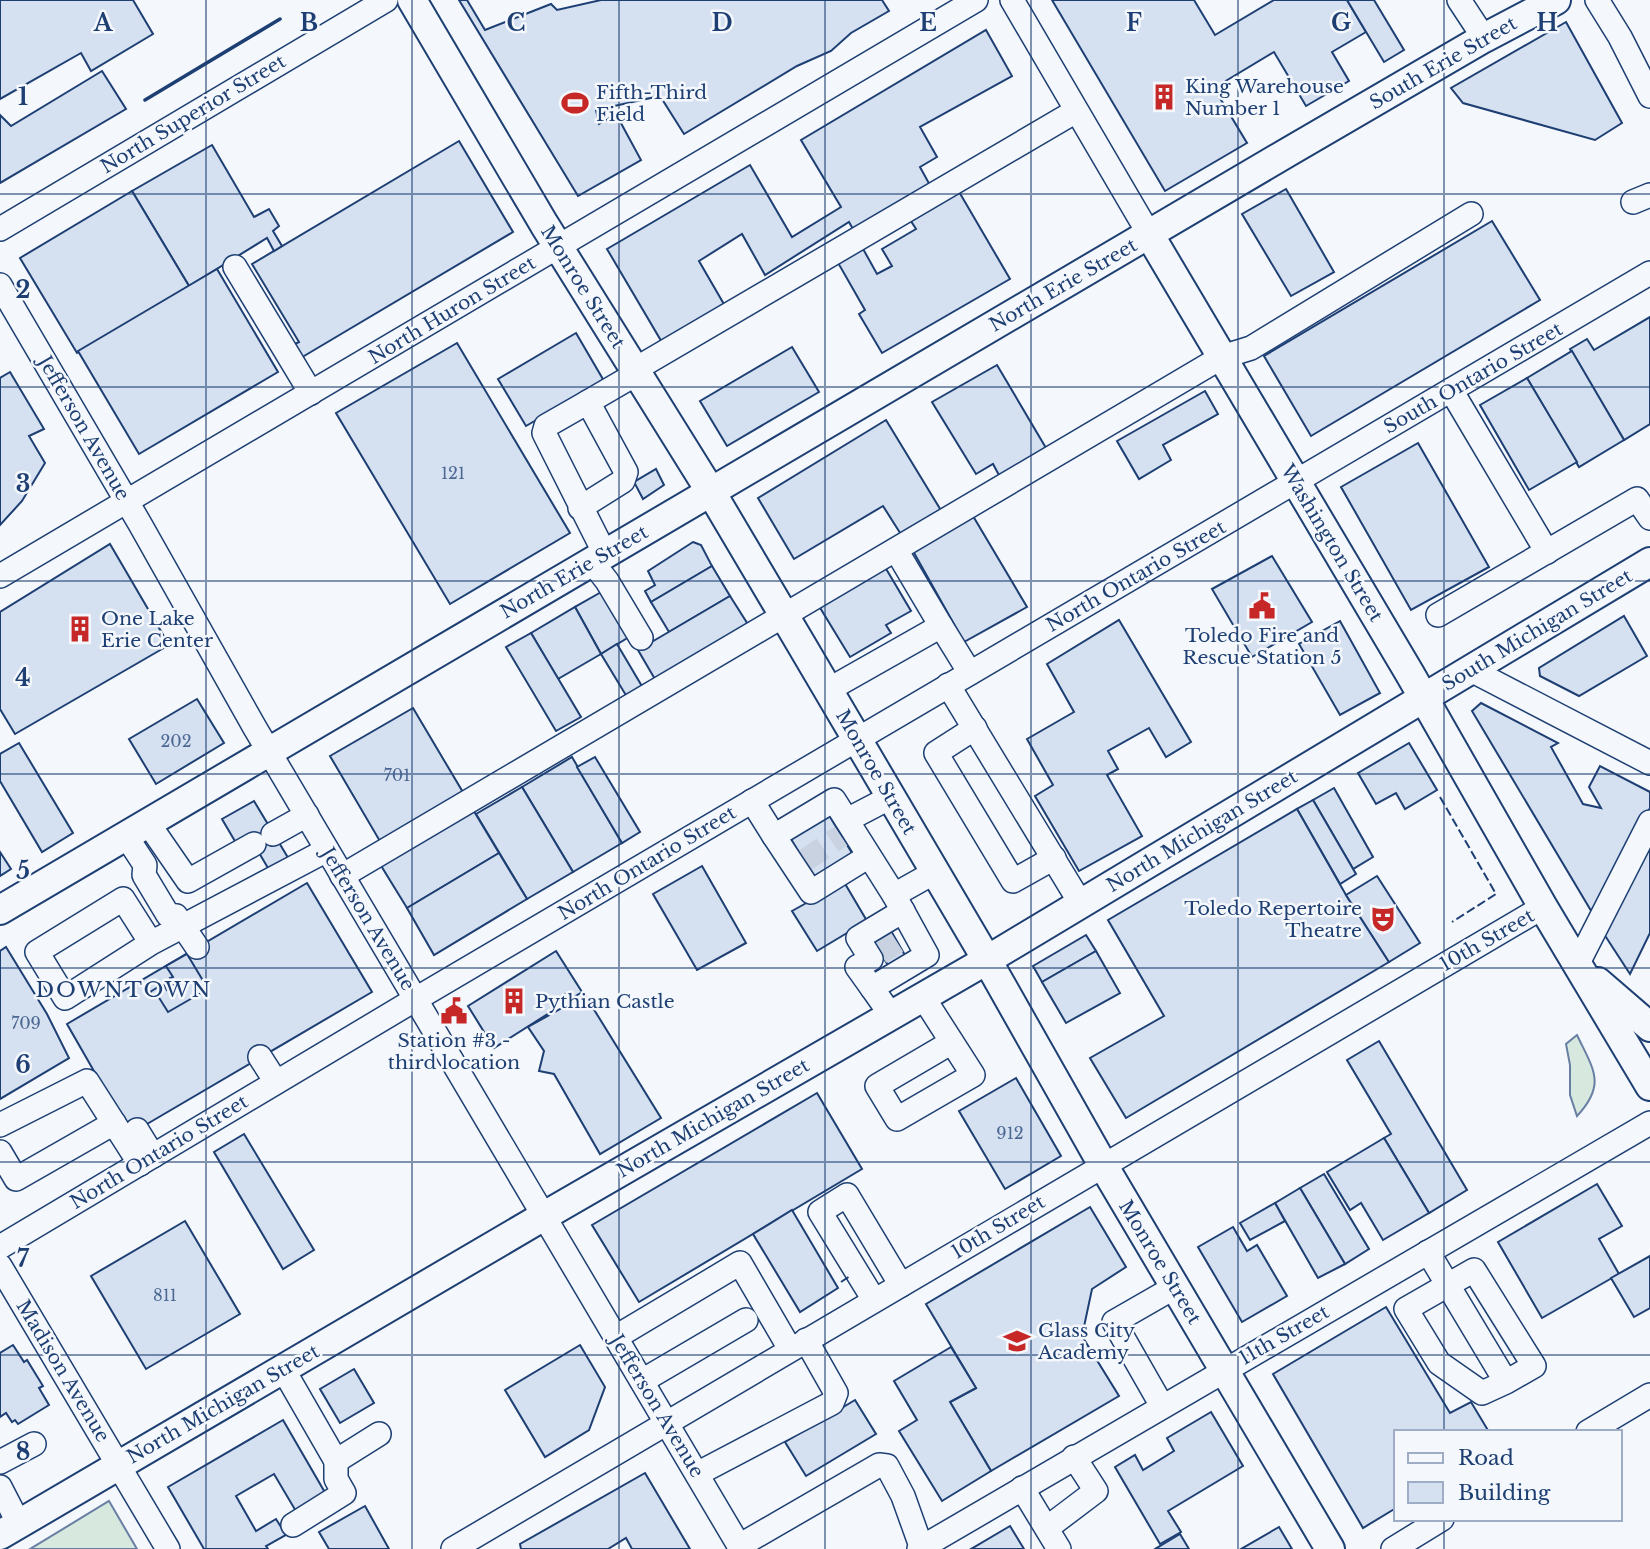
<svg xmlns="http://www.w3.org/2000/svg" width="1650" height="1549" font-family="'Libre Baskerville',serif">
	<style>
		.green { fill: #d7e8df; stroke: #687fa3; stroke-width: 2 }
		.building { fill: #d5e0f0; stroke: #1d3f73; stroke-width: 2 }
		.lines { fill: none; stroke-linecap: round; stroke-linejoin: round }
		.minor-tunnel { stroke: #c9d2e0; stroke-width: 23; stroke-dasharray: 23 11; stroke-linecap: butt }
		.minor-casing { stroke: #1d3f73; stroke-width: 26 }
		.major-casing { stroke: #1d3f73; stroke-width: 32 }
		.minor { stroke: #f4f7fb; stroke-width: 23 }
		.major { stroke: #f4f7fb; stroke-width: 28 }
		.fence { stroke: #1d3f73; stroke-width: 2; stroke-dasharray: 9 3.5; stroke-linecap: butt }
		.wall { stroke: #1d3f73; stroke-width: 3.5 }
		.grid { fill: none; stroke: #1d3f73; stroke-width: 2; stroke-opacity: 0.55 }
		.labels { text-anchor: middle; dominant-baseline: central; stroke-width: 5; stroke-linejoin: round; paint-order: stroke }
		.number-label { font-size: 16px; fill: #4b6792 }
		.street-label { font-size: 19px; fill: #1d3f73; stroke: #f4f7fb }
		.poi-label { font-size: 19px; fill: #1d3f73; stroke: #f4f7fb; text-anchor: start }
		.neighbourhood-label { font-size: 21px; letter-spacing: 2px; fill: #1d3f73; stroke: #f4f7fb }
		.grid-label { font-size: 23px; text-anchor: middle; font-weight: bold; fill: #1d3f73; stroke: #f4f7fb; stroke-width: 5; stroke-linejoin: round; paint-order: stroke }
	</style>
	<rect width="100%" height="100%" fill="#f4f7fb"/>
	<g class="green">
		<path d="M1577 1035C1593 1069 1607 1084 1577 1116L1570 1095V1065L1566 1044Z"/>
		<polygon points="109,1501 137,1549 30,1549"/>
	</g>
	<g class="building">
		<polygon points="0,0 133,0 153,34 91,71 81,53 0,99"/>
		<polygon points="459,0 467,0 485,30 551,4 557,10 601,0 882,0 889,11 851,33 831,51 797,66 684,134 660,96 596,110 599,124 616,114 641,160 578,196"/>
		<polygon points="1052,0 1194,0 1215,35 1274,0 1347,0 1366,32 1332,52 1349,81 1306,106 1274,52 1214,88 1247,143 1165,191"/>
		<polygon points="1347,0 1374,0 1404,50 1384,62"/>
		<polygon points="1566,22 1622,123 1595,140 1463,103 1451,88"/>
		<polygon points="986,30 1012,76 920,127 937,157 920,167 931,187 854,231 849,222 765,275 742,234 699,261 725,306 663,344 607,249 750,165 792,237 841,207 801,140"/>
		<polygon points="102,71 126,109 0,183 0,115 11,126"/>
		<polygon points="459,141 513,232 299,359 291,346 299,342 252,264"/>
		<polygon points="212,145 254,217 269,209 279,226 273,231 282,246 274,251 267,238 189,286 132,191"/>
		<polygon points="1286,189 1334,272 1291,296 1242,214"/>
		<polygon points="958,190 1010,279 882,353 859,314 865,310 837,261 862,247 877,274 892,266 882,249 916,229 909,218"/>
		<polygon points="132,191 189,286 77,353 20,258"/>
		<polygon points="1492,221 1540,300 1311,436 1264,356"/>
		<polygon points="217,269 278,372 139,454 78,351"/>
		<polygon points="1650,317 1650,424 1624,440 1570,349 1587,339 1594,350"/>
		<polygon points="576,333 604,381 526,426 498,379"/>
		<polygon points="457,343 570,533 450,604 336,413"/>
		<polygon points="792,347 819,392 727,446 700,401"/>
		<polygon points="1572,351 1624,440 1579,467 1527,378"/>
		<polygon points="997,365 1046,448 1000,477 993,464 976,474 932,402"/>
		<polygon points="10,372 44,429 29,436 45,463 22,501 0,525 0,378"/>
		<polygon points="1527,378 1577,462 1529,490 1480,405"/>
		<polygon points="1205,391 1218,414 1163,445 1171,460 1139,479 1117,441"/>
		<polygon points="886,420 942,512 902,536 883,506 794,559 758,498"/>
		<polygon points="1418,443 1489,567 1411,610 1341,487"/>
		<polygon points="656,469 664,485 643,499 634,482"/>
		<polygon points="973,516 1027,607 964,642 913,551"/>
		<polygon points="693,542 701,545 712,566 651,602 645,591 655,585 648,571"/>
		<polygon points="110,544 169,645 15,734 0,709 0,612"/>
		<polygon points="1272,556 1312,622 1252,657 1212,589"/>
		<polygon points="712,566 730,596 669,632 651,602"/>
		<polygon points="885,567 911,611 886,625 891,633 850,657 819,606"/>
		<polygon points="603,591 629,637 601,654 575,607"/>
		<polygon points="730,596 749,626 656,681 638,650"/>
		<polygon points="575,607 601,654 558,679 531,633"/>
		<polygon points="1624,616 1647,656 1579,696 1540,676 1539,668"/>
		<polygon points="1119,620 1191,742 1166,757 1149,728 1108,751 1118,769 1107,775 1142,836 1079,871 1035,796 1053,785 1027,739 1074,712 1047,664"/>
		<polygon points="1340,621 1380,693 1340,715 1299,644"/>
		<polygon points="531,633 581,717 556,731 506,647"/>
		<polygon points="617,644 643,688 627,697 601,654"/>
		<polygon points="197,699 224,743 156,784 129,739"/>
		<polygon points="1481,703 1558,743 1551,747 1583,804 1601,808 1589,787 1600,766 1650,792 1650,808 1597,911 1593,914 1472,711"/>
		<polygon points="413,708 464,794 381,843 330,756"/>
		<polygon points="19,743 73,833 42,852 0,781 0,754"/>
		<polygon points="1409,743 1437,790 1405,809 1396,793 1376,804 1358,773"/>
		<polygon points="572,757 622,843 573,872 522,787"/>
		<polygon points="595,757 640,832 622,843 577,767"/>
		<polygon points="522,787 573,872 527,899 476,814"/>
		<polygon points="1334,788 1373,857 1353,869 1313,800"/>
		<polygon points="1313,800 1356,874 1340,884 1297,809"/>
		<polygon points="254,801 290,861 271,873 249,836 236,843 222,819"/>
		<polygon points="472,808 499,853 407,908 380,864"/>
		<polygon points="1297,809 1346,895 1389,962 1126,1118 1090,1058 1164,1016 1108,920"/>
		<polygon points="827,812 855,858 816,881 788,834"/>
		<polygon points="1650,838 1650,933 1630,974 1602,931"/>
		<polygon points="0,852 11,869 0,876"/>
		<polygon points="499,853 527,899 434,955 407,908"/>
		<polygon points="702,866 746,943 697,970 653,894"/>
		<polygon points="1377,876 1420,943 1389,962 1346,895"/>
		<polygon points="844,882 867,921 817,951 792,911"/>
		<polygon points="307,883 372,992 130,1134 67,1024"/>
		<polygon points="887,924 906,957 889,967 869,934"/>
		<polygon points="1086,935 1096,951 1042,982 1033,966"/>
		<polygon points="6,947 47,1014 69,1058 0,1099 0,951"/>
		<polygon points="556,951 582,992 571,999 567,993 550,1003 554,1010 494,1048 468,1006"/>
		<polygon points="1096,951 1120,993 1066,1023 1042,982"/>
		<polygon points="187,954 208,989 168,1012 158,996 154,998 150,992 163,984 167,990 174,985 170,978 173,977 166,966"/>
		<polygon points="585,995 661,1118 600,1154 554,1074 539,1071 544,1051 528,1027"/>
		<polygon points="1379,1041 1467,1190 1429,1213 1384,1138 1391,1134 1347,1060"/>
		<polygon points="1016,1078 1061,1156 1005,1189 959,1111"/>
		<polygon points="817,1093 862,1169 639,1302 592,1225"/>
		<polygon points="244,1134 314,1250 283,1269 214,1152"/>
		<polygon points="1384,1138 1429,1213 1383,1240 1361,1203 1350,1210 1327,1172"/>
		<polygon points="1324,1174 1369,1249 1345,1264 1300,1188"/>
		<polygon points="1597,1184 1622,1226 1599,1239 1619,1274 1542,1318 1498,1242"/>
		<polygon points="1300,1188 1345,1264 1318,1278 1275,1203"/>
		<polygon points="1275,1203 1285,1221 1250,1240 1240,1223"/>
		<polygon points="1090,1207 1126,1267 1092,1289 1082,1336 1119,1396 991,1471 950,1402 976,1388 926,1304"/>
		<polygon points="792,1210 838,1288 800,1312 753,1234"/>
		<polygon points="185,1221 240,1314 146,1369 91,1276"/>
		<polygon points="1233,1227 1247,1251 1257,1245 1287,1296 1242,1322 1198,1247"/>
		<polygon points="1650,1256 1650,1308 1634,1317 1611,1278"/>
		<polygon points="1386,1307 1450,1413 1471,1402 1489,1432 1396,1432 1396,1508 1363,1528 1273,1374"/>
		<polygon points="13,1345 24,1362 27,1360 43,1386 39,1388 49,1405 18,1424 15,1420 12,1422 6,1413 0,1417 0,1353"/>
		<polygon points="580,1345 605,1387 589,1430 545,1457 505,1390"/>
		<polygon points="951,1347 976,1388 950,1402 991,1471 942,1501 899,1431 917,1420 894,1381"/>
		<polygon points="354,1369 374,1403 340,1423 320,1389"/>
		<polygon points="855,1400 876,1434 806,1476 785,1442"/>
		<polygon points="1211,1412 1243,1466 1168,1511 1181,1532 1160,1544 1115,1467 1135,1455 1143,1470 1174,1451 1167,1438"/>
		<polygon points="283,1420 327,1496 297,1513 274,1474 236,1496 256,1531 276,1519 286,1535 266,1546 268,1549 204,1549 168,1487"/>
		<polygon points="645,1473 690,1549 632,1549 626,1538 608,1549 521,1549 520,1544"/>
		<polygon points="365,1506 389,1549 329,1549 319,1532"/>
		<polygon points="1010,1526 1024,1549 971,1549"/>
		<polygon points="1279,1527 1292,1549 1241,1549"/>
		<polygon points="1180,1534 1189,1549 1155,1549"/>
	</g>
	<g class="lines">
		<g class="minor-tunnel">
			<polyline points="804,861 841,836"/>
			<polyline points="880,953 897,942"/>
		</g>
		<g class="minor-casing">
			<g id="minor">
				<polyline points="1012,0 1149,234"/>
				<polyline points="1459,0 1484,38"/>
				<polyline points="1597,0 1620,37 1650,96"/>
				<polyline points="1633,202 1650,195"/>
				<polyline points="0,229 386,0"/>
				<polyline points="235,267 311,393"/>
				<polyline points="0,285 140,524 255,728 741,1549"/>
				<polyline points="634,370 1076,111"/>
				<polyline points="1451,390 1547,552"/>
				<polyline points="588,402 636,374"/>
				<polyline points="580,508 623,481 626,472 588,402 546,426 544,433 605,554"/>
				<polyline points="896,550 941,626"/>
				<polyline points="592,562 607,581 641,638"/>
				<polyline points="0,576 976,0"/>
				<polyline points="1438,615 1637,499 1650,518"/>
				<polyline points="1469,669 1650,763"/>
				<polyline points="948,685 1081,904"/>
				<polyline points="828,690 941,626 970,673"/>
				<polyline points="975,728 936,753 1013,881 1054,858"/>
				<polyline points="752,801 774,836 834,800 894,895 935,872"/>
				<polyline points="847,820 891,797"/>
				<polyline points="148,823 188,881 254,844"/>
				<polyline points="273,834 307,815"/>
				<polyline points="126,836 145,865 144,875 168,915 176,916 197,947"/>
				<polyline points="774,836 811,892 869,856"/>
				<polyline points="342,876 1222,357 1251,348 1471,214"/>
				<polyline points="151,943 123,899 37,952 65,998 151,943 327,850"/>
				<polyline points="1578,963 1650,822"/>
				<polyline points="872,988 857,967 871,959 858,938 903,911"/>
				<polyline points="923,997 973,1075 897,1119 877,1086 952,1042"/>
				<polyline points="891,1015 872,988 927,955 894,895"/>
				<polyline points="260,1057 276,1082"/>
				<polyline points="0,1125 87,1081 140,1164"/>
				<polyline points="137,1130 153,1156"/>
				<polyline points="0,1152 16,1179 114,1123"/>
				<polyline points="0,1247 416,999 1650,273"/>
				<polyline points="1428,1252 1506,1382 1534,1366 1474,1270 1406,1309 1439,1363 1482,1393 1506,1382"/>
				<polyline points="0,1266 168,1549"/>
				<polyline points="874,1300 820,1212 847,1195 901,1285"/>
				<polyline points="616,1337 740,1263 790,1349"/>
				<polyline points="283,1369 336,1461 379,1434"/>
				<polyline points="642,1381 746,1320"/>
				<polyline points="1162,1406 1114,1322 1175,1287"/>
				<polyline points="1588,1432 1650,1395"/>
				<polyline points="0,1462 34,1444"/>
				<polyline points="697,1474 832,1403 836,1393 806,1340"/>
				<polyline points="0,1487 19,1524"/>
				<polyline points="1022,1488 1059,1549"/>
				<polyline points="293,1525 344,1493 336,1479 336,1461"/>
				<polyline points="1047,1528 1096,1491 1074,1457"/>
				<polyline points="739,1546 879,1465 887,1466 903,1496 922,1549"/>
				<polyline points="453,1549 1543,907"/>
				<polyline points="919,1549 1650,1123"/>
				<polyline points="1393,1549 1442,1519"/>
			</g>
		</g>
		<g class="major-casing">
			<g id="major">
				<polyline points="412,0 544,224 711,492 801,644 987,960 1103,1165 1330,1549"/>
				<polyline points="1149,234 1410,674 1543,907 1650,1086"/>
				<polyline points="0,910 1290,151 1484,38 1556,0"/>
				<polyline points="1598,982 1650,1027"/>
				<polyline points="0,1535 544,1216 987,960 1650,562"/>
			</g>
		</g>
		<use href="#minor" class="minor"/>
		<use href="#major" class="major"/>
		<g class="fence">
			<polyline points="1440,797 1496,894 1452,922"/>
			<polyline points="841,1282 850,1276"/>
		</g>
		<polyline class="wall" points="145,100 280,19"/>
	</g>
	<path class="grid" d="M206 0V1549M412 0V1549M619 0V1549M825 0V1549M1031 0V1549M1238 0V1549M1444 0V1432M0 194H1650M0 387H1650M0 581H1650M0 774H1650M0 968H1650M0 1162H1650M0 1355H1650M1444 1519V1549"/>
	<defs>
		<g id="building-bare" transform="scale(2.1)"><path d="M-4-6H4V6H1V3H-1V6H-4ZM-2.5-4.3h1.7v1.8h-1.7ZM.8-4.3h1.7v1.8H.8ZM-2.5-1h1.7V.8h-1.7ZM.8-1h1.7V.8H.8Z" fill="#c62828" stroke="#f4f7fb" stroke-width="2.5" paint-order="stroke"/></g>
		<g id="stadium-bare" transform="scale(2.1)"><path d="M0-5a6.5 5 0 1 0 0 10a6.5 5 0 1 0 0-10ZM-3.5-1.8h7v3.6h-7Z" fill="#c62828" stroke="#f4f7fb" stroke-width="2.5" paint-order="stroke"/></g>
		<g id="civic-bare" transform="scale(2.1)"><path d="M-.6-6.5H3V-4.5H.6V-3L4-1V1h2V6H-6V1h2V-1L-.6-3ZM-1.2 2.5V6h2.4V2.5Z" fill="#c62828" stroke="#f4f7fb" stroke-width="2.5" paint-order="stroke"/></g>
		<g id="theatre-bare" transform="scale(2.1)"><path d="M-5-5.5Q0-4 5-5.5V0Q5 5 0 6Q-5 5-5 0ZM-3.3-2.5H-1v1.5H-3.3ZM1-2.5H3.3v1.5H1ZM-2.8 1Q0 5.5 2.8 1Z" fill="#c62828" stroke="#f4f7fb" stroke-width="2.5" paint-order="stroke"/></g>
		<g id="school-bare" transform="scale(2.1)"><path d="M0-5L7-2L0 1L-7-2ZM-4 1L0 2.5L4 1V4Q0 6-4 4Z" fill="#c62828" stroke="#f4f7fb" stroke-width="2.5" paint-order="stroke"/></g>
	</defs>
	<g fill-rule="evenodd">
		<use href="#building-bare" x="1164" y="97"/>
		<use href="#stadium-bare" x="575" y="103"/>
		<use href="#civic-bare" x="1262" y="606"/>
		<use href="#building-bare" x="80" y="629"/>
		<use href="#theatre-bare" x="1383" y="919"/>
		<use href="#building-bare" x="514" y="1001"/>
		<use href="#civic-bare" x="454" y="1011"/>
		<use href="#school-bare" x="1017" y="1341"/>
	</g>
	<g class="labels">
		<g class="number-label">
			<text x="453" y="473">121</text>
			<text x="176" y="741">202</text>
			<text x="397" y="775">701</text>
			<text x="26" y="1023">709</text>
			<text x="1010" y="1133">912</text>
			<text x="165" y="1295">811</text>
		</g>
		<g class="street-label">
			<text transform="translate(1443 63) rotate(-30)">South Erie Street</text>
			<text transform="translate(193 114) rotate(-31)">North Superior Street</text>
			<text transform="translate(1063 285) rotate(-30)">North Erie Street</text>
			<text transform="translate(583 287) rotate(58)">Monroe Street</text>
			<text transform="translate(452 310) rotate(-31)">North Huron Street</text>
			<text transform="translate(1473 378) rotate(-30)">South Ontario Street</text>
			<text transform="translate(84 428) rotate(60)">Jefferson Avenue</text>
			<text transform="translate(1332 543) rotate(59)">Washington Street</text>
			<text transform="translate(574 572) rotate(-30)">North Erie Street</text>
			<text transform="translate(1136 576) rotate(-30)">North Ontario Street</text>
			<text transform="translate(1537 630) rotate(-31)">South Michigan Street</text>
			<text transform="translate(876 772) rotate(60)">Monroe Street</text>
			<text transform="translate(1202 831) rotate(-31)">North Michigan Street</text>
			<text transform="translate(647 863) rotate(-31)">North Ontario Street</text>
			<text transform="translate(368 919) rotate(59)">Jefferson Avenue</text>
			<text transform="translate(1487 940) rotate(-30)">10th Street</text>
			<text transform="translate(713 1118) rotate(-30)">North Michigan Street</text>
			<text transform="translate(159 1152) rotate(-31)">North Ontario Street</text>
			<text transform="translate(998 1227) rotate(-31)">10th Street</text>
			<text transform="translate(1160 1262) rotate(59)">Monroe Street</text>
			<text transform="translate(1284 1335) rotate(-30)">11th Street</text>
			<text transform="translate(63 1371) rotate(59)">Madison Avenue</text>
			<text transform="translate(223 1404) rotate(-30)">North Michigan Street</text>
			<text transform="translate(657 1406) rotate(59)">Jefferson Avenue</text>
		</g>
		<g class="poi-label">
			<text x="1185" y="86">King Warehouse<tspan x="1185" dy="22">Number 1</tspan></text>
			<text x="596" y="92">Fifth-Third<tspan x="596" dy="22">Field</tspan></text>
			<text x="101" y="618">One Lake<tspan x="101" dy="22">Erie Center</tspan></text>
			<text x="1262" y="635" text-anchor="middle">Toledo Fire and<tspan x="1262" dy="22">Rescue Station 5</tspan></text>
			<text x="1362" y="908" text-anchor="end">Toledo Repertoire<tspan x="1362" dy="22">Theatre</tspan></text>
			<text x="535" y="1001">Pythian Castle</text>
			<text x="454" y="1040" text-anchor="middle">Station #3 -<tspan x="454" dy="22">third location</tspan></text>
			<text x="1038" y="1330">Glass City<tspan x="1038" dy="22">Academy</tspan></text>
		</g>
		<g class="neighbourhood-label">
			<text x="124" y="990">DOWNTOWN</text>
		</g>
	</g>
	<g class="grid-label">
		<text x="103" y="31">A</text>
		<text x="309" y="31">B</text>
		<text x="516" y="31">C</text>
		<text x="722" y="31">D</text>
		<text x="928" y="31">E</text>
		<text x="1134" y="31">F</text>
		<text x="1341" y="31">G</text>
		<text x="1547" y="31">H</text>
		<text x="23" y="105">1</text>
		<text x="23" y="298">2</text>
		<text x="23" y="492">3</text>
		<text x="23" y="686">4</text>
		<text x="23" y="879">5</text>
		<text x="23" y="1073">6</text>
		<text x="23" y="1267">7</text>
		<text x="23" y="1460">8</text>
	</g>
	<rect x="1394" y="1430" width="228" height="91" fill="#f4f7fb" stroke="#9eadc5" stroke-width="2"/>
	<rect x="1408" y="1453" width="35" height="10" fill="#f4f7fb" stroke="#9eadc5" stroke-width="2"/>
	<text x="1458" y="1465" font-size="21" fill="#1d3f73">Road</text>
	<rect x="1408" y="1482" width="35" height="21" fill="#d5e0f0" stroke="#9eadc5" stroke-width="2"/>
	<text x="1458" y="1500" font-size="21" fill="#1d3f73">Building</text>
</svg>
